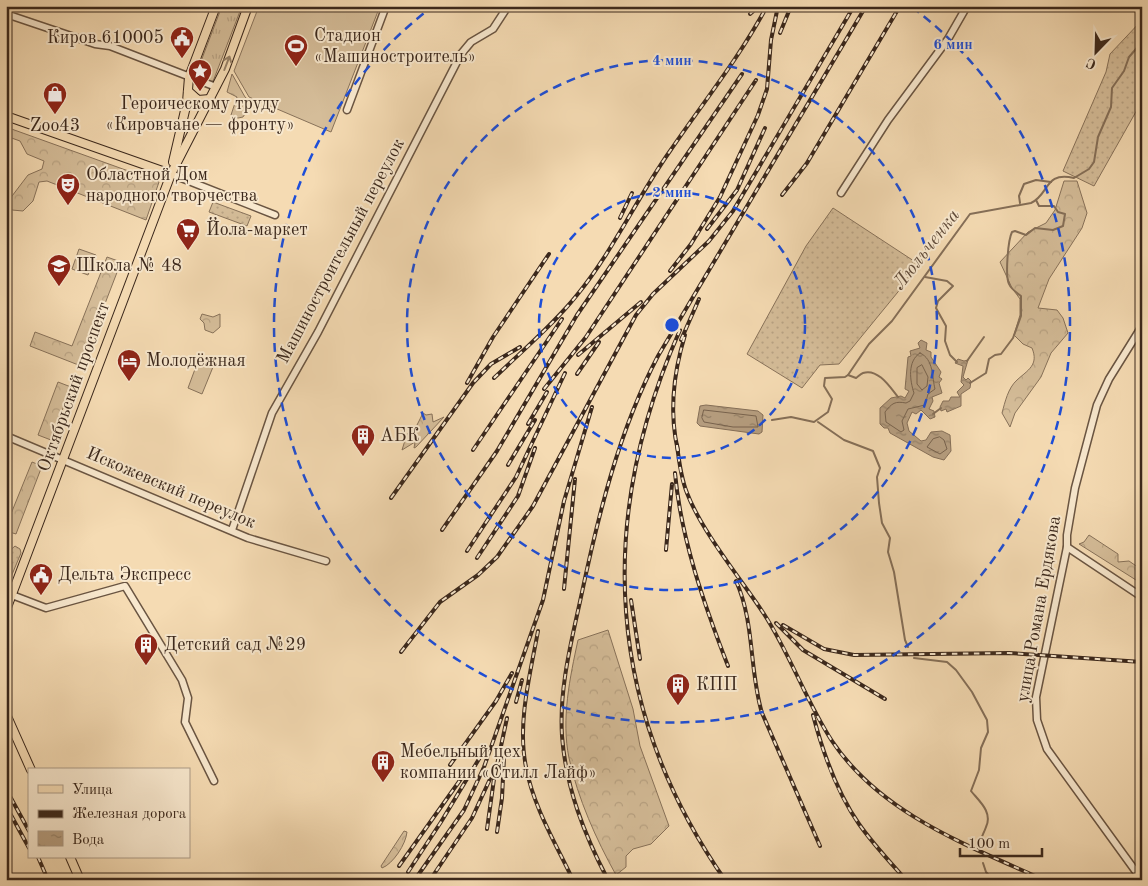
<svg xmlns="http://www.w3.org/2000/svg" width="1148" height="886" font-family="'Old Standard TT',serif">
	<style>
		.grass { fill: url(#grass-dots); stroke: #88725a }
		.forest { fill: url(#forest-crowns); stroke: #88725a }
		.park { fill: url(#park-tufts); stroke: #88725a }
		.pitch { fill: #d5bd99; stroke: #88725a }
		.water { fill: url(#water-ripples); stroke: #856f58 }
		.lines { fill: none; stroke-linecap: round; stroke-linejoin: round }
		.shore { stroke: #78634e; stroke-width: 1 }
		.stream { stroke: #856f58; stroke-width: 2 }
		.minor-casing { stroke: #6a5542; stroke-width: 9 }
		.major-casing { stroke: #3b281c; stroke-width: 10 }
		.minor { stroke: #f8e8ce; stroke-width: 6 }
		.major { stroke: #f5dbb3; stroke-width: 8 }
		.rail-casing { stroke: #3b281c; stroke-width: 4 }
		.rail { stroke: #f8e8ce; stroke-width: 2; stroke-dasharray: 5.5; stroke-linecap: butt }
		.oneway { stroke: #988268 }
		.ring { fill: none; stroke: #1d4ed8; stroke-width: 2.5; stroke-dasharray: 9 6 }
		.labels { text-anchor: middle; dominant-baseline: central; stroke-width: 4; stroke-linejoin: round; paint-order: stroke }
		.poi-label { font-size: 18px; fill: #3b281c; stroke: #f8e8ce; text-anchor: start }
		.street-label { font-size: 18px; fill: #3b281c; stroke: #f8e8ce }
		.water-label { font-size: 19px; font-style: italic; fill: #604b3a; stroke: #f8e8ce }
		.centre { fill: #1d4ed8; stroke: #f8e8ce; stroke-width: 2.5 }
		.ring-label { font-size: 15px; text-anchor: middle; font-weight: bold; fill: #1d4ed8; stroke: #f8e8ce; stroke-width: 4; stroke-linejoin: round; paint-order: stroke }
	</style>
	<defs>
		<pattern id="grass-dots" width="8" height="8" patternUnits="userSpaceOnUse" patternTransform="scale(1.25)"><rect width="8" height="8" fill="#d5bd99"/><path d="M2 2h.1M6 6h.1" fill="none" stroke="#b8a283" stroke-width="1.8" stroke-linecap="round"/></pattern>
		<pattern id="forest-crowns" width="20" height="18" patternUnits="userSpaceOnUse" patternTransform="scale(1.25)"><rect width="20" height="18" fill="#d5bd99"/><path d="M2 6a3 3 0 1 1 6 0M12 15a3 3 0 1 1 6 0" fill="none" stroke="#b8a283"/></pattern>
		<pattern id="park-tufts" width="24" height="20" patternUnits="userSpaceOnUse" patternTransform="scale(1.25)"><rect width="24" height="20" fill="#d5bd99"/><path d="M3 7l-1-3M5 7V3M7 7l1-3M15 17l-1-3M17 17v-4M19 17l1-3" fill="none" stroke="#b8a283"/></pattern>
		<pattern id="water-ripples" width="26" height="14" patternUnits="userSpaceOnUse" patternTransform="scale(1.25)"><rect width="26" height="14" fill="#b69e80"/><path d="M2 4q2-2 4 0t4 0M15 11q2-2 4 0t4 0" fill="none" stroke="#958168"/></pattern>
	</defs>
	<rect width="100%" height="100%" fill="#f5dbb3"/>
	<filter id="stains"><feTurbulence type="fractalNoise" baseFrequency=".004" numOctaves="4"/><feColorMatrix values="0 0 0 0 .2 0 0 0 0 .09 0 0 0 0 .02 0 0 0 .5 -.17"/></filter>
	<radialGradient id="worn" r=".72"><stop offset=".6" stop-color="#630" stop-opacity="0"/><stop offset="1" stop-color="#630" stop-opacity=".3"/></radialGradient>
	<g class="grass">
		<polygon points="1142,20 1142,101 1094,186 1063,171 1106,72 1110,54"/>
		<polygon points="213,202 251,216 247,226 209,212"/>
		<polygon points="833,208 920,265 839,364 820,365 802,388 747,354 806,246"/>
		<polygon points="15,546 20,549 21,553 6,589 6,554"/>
	</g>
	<g class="forest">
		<polygon points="232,74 245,97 252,103 243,117 238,118 231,115 237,97 227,92"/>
		<polygon points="6,127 159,182 146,220 47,181 39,182 33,201 23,211 12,210 9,200 28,175 42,169 44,161 27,154 20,141 6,136"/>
		<path d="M1064 181H1077L1087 213 1082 228 1049 279 1038 308 1057 310 1063 318 1068 333 1051 353 1041 377 1015 413 1010 427 1002 413C1005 402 1008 388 1017 380 1028 370 1039 365 1032 348L1023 344 1014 335 1020 315V299L1012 288 1000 262 1028 232 1046 223 1055 210Z"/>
		<polygon points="107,257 121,262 81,366 30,346 35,332 72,346"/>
		<polygon points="202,314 213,317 220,314 220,327 213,333 205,330 204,323 200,319"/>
		<polygon points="58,382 71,387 51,440 38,435"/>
		<polygon points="423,413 426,415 432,414 433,422 444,417 416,447 414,448 415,442 402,450 407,434 417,425"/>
		<polygon points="32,462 42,466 16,534 6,531 6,526"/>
		<polygon points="1089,535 1118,554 1118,562 1129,561 1142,570 1142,580 1136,580 1079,544 1084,542"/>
		<path d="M608 630 633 709 640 746 669 826 651 844 633 849 626 856V867L616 875C596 839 578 799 569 758 561 719 570 677 578 640Z"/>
		<path d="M404 831 407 832C406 844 393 864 382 868L381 866Z"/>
	</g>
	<polygon class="park" points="222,6 242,6 212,84 195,77"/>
	<g class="pitch">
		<polygon points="259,6 380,6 331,132 249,97 234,71"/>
		<polygon points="79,249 96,255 88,275 72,269"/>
		<polygon points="198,361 213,367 202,394 188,388"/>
	</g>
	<g class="water">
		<polygon points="921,340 927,343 926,350 931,352 931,357 941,372 939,377 942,379 939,383 942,393 932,397 933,401 929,409 934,411 935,417 930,419 921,410 916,414 912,412 907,423 909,431 921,441 926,440 931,432 942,431 950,435 951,451 944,460 933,457 890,433 888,428 884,428 880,424 880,408 891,398 901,396 905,398 909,391 905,389 908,357 911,356 910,351 920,348 918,343"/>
		<polygon points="958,359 964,361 968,360 963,377 966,380 968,378 971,381 970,388 961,394 961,406 947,412 946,409 941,411 940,407 943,401 949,401 951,397 960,397 957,392 964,385 961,382 963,366 955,363"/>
		<polygon points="706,405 758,411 763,415 762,432 759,434 700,426 697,423 700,406"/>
	</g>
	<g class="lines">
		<g class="shore">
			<path d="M920 353C934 359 932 378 935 389L928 394 925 405 908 409 902 421 904 430 901 432 886 422 885 412C892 403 895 401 906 403L910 401 914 393C910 381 907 361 920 353Z"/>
			<polygon points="922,365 928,377 927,386 922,390 917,384 917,368"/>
			<polygon points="704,410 756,416 758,427 733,427 704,422 702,418"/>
			<polygon points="940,437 944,440 947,449 940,454 927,447 933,439"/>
		</g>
		<g class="stream">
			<polyline points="1020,203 1019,196 1024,184 1036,180 1051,182"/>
			<polyline points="925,277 947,281 953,286 938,301 936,308 946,326 945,341 950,355 957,362"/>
			<polyline points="967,361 984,337"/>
			<path d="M848 375 856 378C858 377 860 374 863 373 878 368 890 387 898 397"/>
			<path d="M970 383 986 373 989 359 995 355 1001 354 1013 338 1021 316V296C1017 293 1011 289 1009 284 1005 276 1008 240 1012 232L1015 231 1026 235 1035 228 1053 230 1063 226 1065 214 1058 212 1054 206H1039L1036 200"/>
			<polyline points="933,414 941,408"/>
			<path d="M772 420 791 417 814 422 828 412 832 399 824 386 825 378 845 377 848 375 869 344 892 321 970 214 1031 203C1050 194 1044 171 1074 178L1089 169 1094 162 1098 137 1111 107 1112 88 1124 71 1129 57 1142 42"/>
			<polyline points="818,422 844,440 873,451 880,468 877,477 879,503 882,523 890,538 888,552 894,572 905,640 908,647"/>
			<path d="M914 658 947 662 956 670 972 692 987 720 988 732 981 748 979 770 971 791C979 801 993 812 986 827 984 833 981 837 980 843L982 848"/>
			<polyline points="983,863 986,872 993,880"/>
		</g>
		<g class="minor-casing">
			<g id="minor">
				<polyline points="6,9 7,6"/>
				<polyline points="6,14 95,44 110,46 216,87"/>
				<polyline points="347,110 386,6"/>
				<polyline points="171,174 275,215"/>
				<polyline points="841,193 888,120 948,39 967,6"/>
				<polyline points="6,436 248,538 326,561"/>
				<polyline points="232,530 272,413 318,332 461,54 471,42 493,29 508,6"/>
				<polyline points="1067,547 1142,597"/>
				<polyline points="12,595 46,608 125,586 182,680 188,698 185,722 214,781"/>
				<polyline points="1142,880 1047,749 1037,720 1036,697 1067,547 1067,535 1075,488 1097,405 1109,379 1142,326"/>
			</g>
		</g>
		<g class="major-casing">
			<g id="major">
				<polyline points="188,91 198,100 210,99"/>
				<polyline points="6,116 171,174"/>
				<polyline points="173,162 187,102 189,77 216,6"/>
				<polyline points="6,610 171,174 225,69 248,6"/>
				<polyline points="6,714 31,770"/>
				<polyline points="70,857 80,880"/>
			</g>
		</g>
		<use href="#minor" class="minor"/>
		<use href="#major" class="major"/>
		<g class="rail-casing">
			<g id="rail">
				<polyline points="835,10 837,6"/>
				<polyline points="750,14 759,6"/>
				<polyline points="780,33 791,6"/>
				<polyline points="782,195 807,163 900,6"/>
				<polyline points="620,218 632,193"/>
				<polyline points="707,229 737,190 765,128"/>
				<polyline points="670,271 691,244 720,197 758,115 767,89 771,40 778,6"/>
				<path d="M680 330C596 519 605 708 725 880"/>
				<polyline points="681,340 699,299"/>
				<polyline points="578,355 641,302"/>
				<polyline points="577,374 599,342"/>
				<path d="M494 378C522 351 553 325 577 295 613 251 637 198 670 151 702 104 740 57 767 6"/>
				<polyline points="467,383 493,337 549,254"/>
				<polyline points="544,389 586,337 756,80"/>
				<polyline points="528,424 547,392"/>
				<path d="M677 445C679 462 681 478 687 493 702 532 741 579 764 614 790 654 806 701 832 741 881 814 967 845 1044 880"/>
				<polyline points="473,450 562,319"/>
				<path d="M678 451C669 413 674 371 685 335"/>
				<polyline points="508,465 535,420"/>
				<path d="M675 473C681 539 704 604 728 666"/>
				<polyline points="391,498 473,383 491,364 520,347"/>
				<polyline points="442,530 497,451 577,315 742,74"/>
				<polyline points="666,550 672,484"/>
				<polyline points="467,551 516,477 565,373"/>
				<polyline points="477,558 518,496 535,448"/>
				<path d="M736 581C755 623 749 670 762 713L820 846"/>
				<polyline points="564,589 575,479"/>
				<polyline points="631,600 640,659"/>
				<polyline points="776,623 803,650 885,699"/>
				<polyline points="783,625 824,649 854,655 1009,653 1142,662"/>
				<path d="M538 631C530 675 517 724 526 767 533 806 556 844 573 880"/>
				<polyline points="401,652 440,602 478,575 497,557 533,506 636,315 653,294 709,241 733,211 854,6"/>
				<polyline points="516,702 522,680"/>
				<path d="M813 715C823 753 836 791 859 824 873 844 890 862 906 880"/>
				<polyline points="450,765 496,701 512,673"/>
				<polyline points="6,789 29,831"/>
				<polyline points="6,806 29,848"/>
				<polyline points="487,829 494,779 507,718"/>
				<polyline points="497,832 502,798 504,757"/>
				<polyline points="38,857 48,880"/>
				<polyline points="399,866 463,776"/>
				<polyline points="408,872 441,822 485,749"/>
				<polyline points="416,878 464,810 484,767 543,600 564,501 592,407"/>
				<polyline points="430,880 472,818 490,779"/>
				<path d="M608 880C584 834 566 788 562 736 559 689 571 643 581 597 598 516 619 430 658 356L866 6"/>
			</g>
		</g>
		<use href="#rail" class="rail"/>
	</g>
	<defs><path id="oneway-shaft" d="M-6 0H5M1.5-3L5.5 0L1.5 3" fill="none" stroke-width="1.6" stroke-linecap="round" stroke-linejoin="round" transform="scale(1.25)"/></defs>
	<use class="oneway" href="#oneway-shaft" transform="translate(227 63) rotate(-69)"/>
	<g class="ring">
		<circle cx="672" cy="325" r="133"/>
		<circle cx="672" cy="325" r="265"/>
		<path d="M912 7A398 398 0 1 1 432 7"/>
	</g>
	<defs>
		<g id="civic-pin" transform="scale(1.25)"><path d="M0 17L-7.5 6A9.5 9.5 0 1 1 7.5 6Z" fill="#8f2418" stroke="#f8e8ce"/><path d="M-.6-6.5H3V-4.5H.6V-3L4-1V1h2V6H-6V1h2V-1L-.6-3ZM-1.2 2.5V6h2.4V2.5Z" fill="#fff"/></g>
		<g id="stadium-pin" transform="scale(1.25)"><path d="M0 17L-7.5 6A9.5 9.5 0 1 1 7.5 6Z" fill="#8f2418" stroke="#f8e8ce"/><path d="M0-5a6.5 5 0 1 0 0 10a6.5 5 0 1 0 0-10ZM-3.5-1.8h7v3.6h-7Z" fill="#fff"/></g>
		<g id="sight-pin" transform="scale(1.25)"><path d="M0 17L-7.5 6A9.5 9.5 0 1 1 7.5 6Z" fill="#8f2418" stroke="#f8e8ce"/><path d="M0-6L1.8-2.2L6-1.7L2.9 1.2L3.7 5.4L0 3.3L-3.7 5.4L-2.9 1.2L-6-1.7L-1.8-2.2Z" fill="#fff"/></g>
		<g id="shop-pin" transform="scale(1.25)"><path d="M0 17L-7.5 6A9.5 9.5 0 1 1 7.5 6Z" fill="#8f2418" stroke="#f8e8ce"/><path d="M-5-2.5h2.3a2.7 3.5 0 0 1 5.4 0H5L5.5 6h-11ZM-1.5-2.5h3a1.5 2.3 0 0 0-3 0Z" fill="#fff"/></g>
		<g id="theatre-pin" transform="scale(1.25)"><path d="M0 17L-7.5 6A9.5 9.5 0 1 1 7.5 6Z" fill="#8f2418" stroke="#f8e8ce"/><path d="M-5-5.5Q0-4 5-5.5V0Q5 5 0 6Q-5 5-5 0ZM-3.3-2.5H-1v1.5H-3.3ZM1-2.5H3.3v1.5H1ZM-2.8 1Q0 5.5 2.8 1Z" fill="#fff"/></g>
		<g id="supermarket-pin" transform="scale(1.25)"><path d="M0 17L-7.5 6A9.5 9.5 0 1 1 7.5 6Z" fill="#8f2418" stroke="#f8e8ce"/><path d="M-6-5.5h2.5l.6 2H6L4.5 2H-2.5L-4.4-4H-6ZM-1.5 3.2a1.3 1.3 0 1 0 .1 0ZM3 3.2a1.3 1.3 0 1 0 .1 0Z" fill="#fff"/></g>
		<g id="school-pin" transform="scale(1.25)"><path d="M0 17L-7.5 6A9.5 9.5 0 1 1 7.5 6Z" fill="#8f2418" stroke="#f8e8ce"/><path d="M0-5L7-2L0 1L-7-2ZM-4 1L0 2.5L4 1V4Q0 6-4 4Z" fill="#fff"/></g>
		<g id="hotel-pin" transform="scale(1.25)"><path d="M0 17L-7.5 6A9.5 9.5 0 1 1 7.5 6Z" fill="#8f2418" stroke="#f8e8ce"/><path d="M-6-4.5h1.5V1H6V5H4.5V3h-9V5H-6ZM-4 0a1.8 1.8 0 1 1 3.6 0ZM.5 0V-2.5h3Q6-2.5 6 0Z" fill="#fff"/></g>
		<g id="building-pin" transform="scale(1.25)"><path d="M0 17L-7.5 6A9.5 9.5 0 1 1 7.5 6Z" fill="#8f2418" stroke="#f8e8ce"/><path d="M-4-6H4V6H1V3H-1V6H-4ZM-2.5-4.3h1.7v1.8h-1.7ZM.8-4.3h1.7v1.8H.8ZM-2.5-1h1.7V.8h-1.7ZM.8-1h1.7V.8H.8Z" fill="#fff"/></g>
	</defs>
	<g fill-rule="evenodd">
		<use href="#civic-pin" x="182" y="38"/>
		<use href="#stadium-pin" x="296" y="46"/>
		<use href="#sight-pin" x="200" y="71"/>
		<use href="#shop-pin" x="55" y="94"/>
		<use href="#theatre-pin" x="68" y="185"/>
		<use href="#supermarket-pin" x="188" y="230"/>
		<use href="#school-pin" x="59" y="266"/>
		<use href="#hotel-pin" x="129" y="361"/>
		<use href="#building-pin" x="363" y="436"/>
		<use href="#civic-pin" x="41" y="575"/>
		<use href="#building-pin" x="146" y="645"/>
		<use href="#building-pin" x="678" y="685"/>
		<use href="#building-pin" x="383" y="762"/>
	</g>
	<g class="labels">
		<g class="poi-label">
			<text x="314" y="36">Стадион<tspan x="314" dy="21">«Машиностроитель»</tspan></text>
			<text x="164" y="38" text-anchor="end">Киров 610005</text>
			<text x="200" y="104" text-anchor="middle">Героическому труду<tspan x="200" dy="21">«Кировчане — фронту»</tspan></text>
			<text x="55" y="126" text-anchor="middle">Zoo43</text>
			<text x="86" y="175">Областной Дом<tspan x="86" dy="21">народного творчества</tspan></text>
			<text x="206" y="230">Йола-маркет</text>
			<text x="76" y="266">Школа № 48</text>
			<text x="146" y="361">Молодёжная</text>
			<text x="380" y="436">АБК</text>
			<text x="58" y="575">Дельта Экспресс</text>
			<text x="164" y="645">Детский сад №29</text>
			<text x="696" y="685">КПП</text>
			<text x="400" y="752">Мебельный цех<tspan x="400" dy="21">компании «Стилл Лайф»</tspan></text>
		</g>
		<g class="street-label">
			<text transform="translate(341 251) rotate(-62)">Машиностроительный переулок</text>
			<text transform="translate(74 387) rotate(-70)">Октябрьский проспект</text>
			<text transform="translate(171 488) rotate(23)">Искожевский переулок</text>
			<text transform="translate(1039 609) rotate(-80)">улица Романа Ердякова</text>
		</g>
		<g class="water-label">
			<text transform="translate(927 250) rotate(-52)">Люльченка</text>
		</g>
	</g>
	<circle cx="672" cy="325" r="8" class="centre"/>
	<g class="ring-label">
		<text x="953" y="49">6 мин</text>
		<text x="672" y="65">4 мин</text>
		<text x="672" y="197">2 мин</text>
	</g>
	<rect width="1148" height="886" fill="none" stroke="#f5dbb3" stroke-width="25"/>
	<rect x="8" y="8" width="1133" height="871" fill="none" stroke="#3b281c" stroke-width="2.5"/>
	<rect x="12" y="12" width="1123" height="861" fill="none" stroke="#3b281c"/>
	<rect x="28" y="768" width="162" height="90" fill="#f8e8ce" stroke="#ac9b87"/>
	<rect x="38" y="785" width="25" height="8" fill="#f5dbb3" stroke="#ac9b87"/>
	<text x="72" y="794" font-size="15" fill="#3b281c">Улица</text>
	<rect x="38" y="810" width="25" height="8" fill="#3b281c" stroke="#ac9b87"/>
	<text x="72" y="818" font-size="15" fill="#3b281c">Железная дорога</text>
	<rect x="38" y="831" width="25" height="15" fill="url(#water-ripples)" stroke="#ac9b87"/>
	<text x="72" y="844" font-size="15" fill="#3b281c">Вода</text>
	<g transform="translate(1096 52) rotate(203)" stroke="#f8e8ce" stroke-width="4" paint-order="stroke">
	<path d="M0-4L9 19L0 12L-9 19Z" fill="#3b281c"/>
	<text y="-8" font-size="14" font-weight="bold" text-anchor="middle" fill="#3b281c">С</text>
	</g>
	<path d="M960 848v8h82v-8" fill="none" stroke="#3b281c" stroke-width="2.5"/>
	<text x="968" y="848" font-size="15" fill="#3b281c" stroke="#f8e8ce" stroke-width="4" paint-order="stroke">100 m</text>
	<rect width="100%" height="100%" filter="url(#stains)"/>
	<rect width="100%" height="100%" fill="url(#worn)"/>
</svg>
